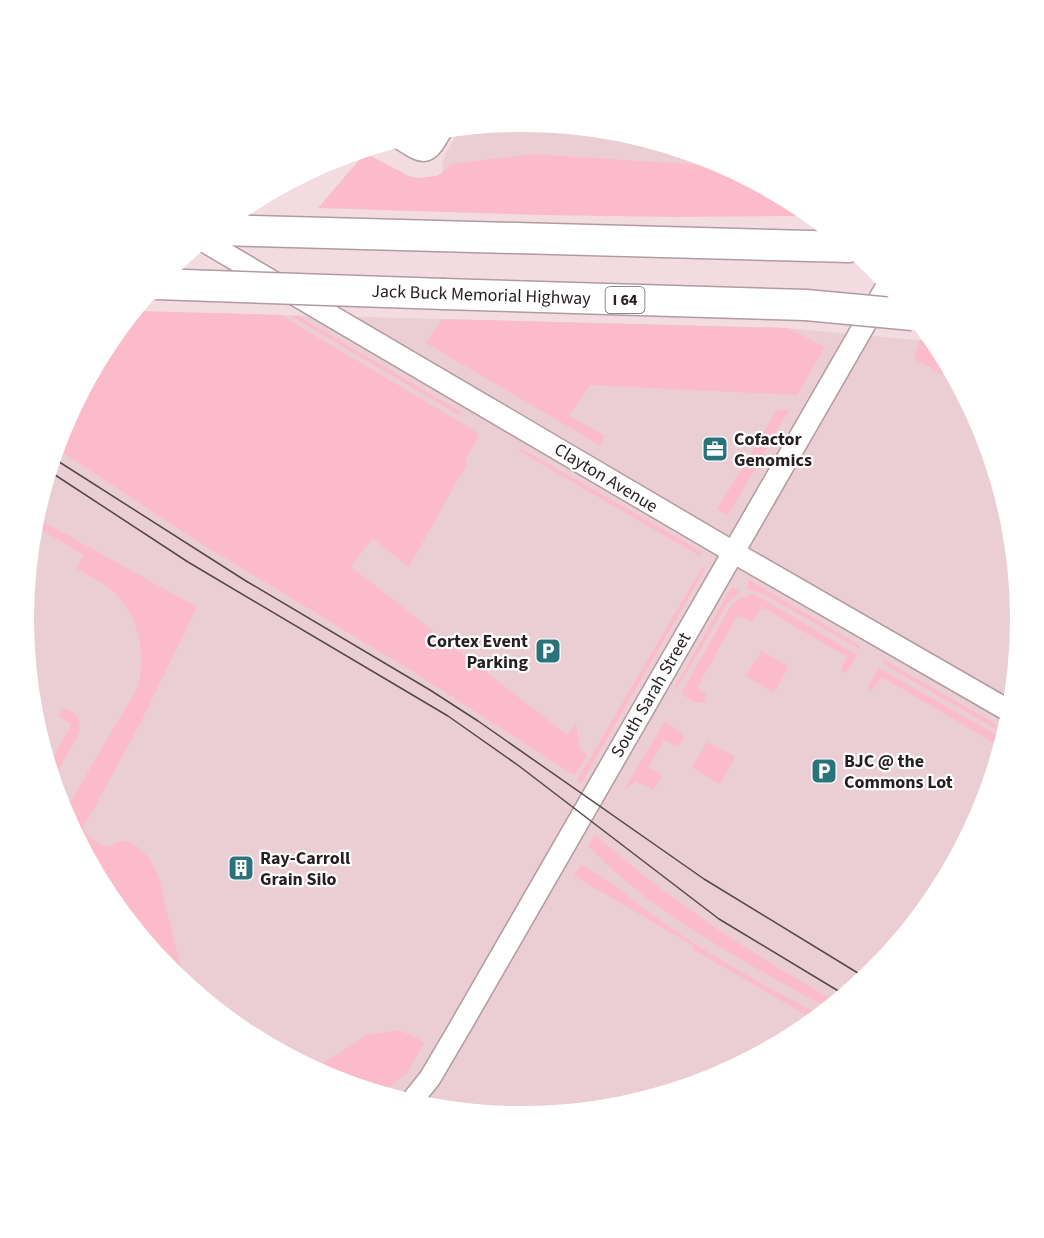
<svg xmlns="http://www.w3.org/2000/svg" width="1044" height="1238" font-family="'Source Sans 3',sans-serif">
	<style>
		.built { fill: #ebcdd4 }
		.green { fill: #fcbbcb }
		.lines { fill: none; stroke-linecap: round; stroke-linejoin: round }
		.minor-casing { stroke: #b09ba0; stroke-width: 24 }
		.highway-casing { stroke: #b09ba0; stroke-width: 33 }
		.minor { stroke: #fff; stroke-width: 21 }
		.highway { stroke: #fff; stroke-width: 30 }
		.tram { stroke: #524749; stroke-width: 1.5 }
		.highway-bridge-casing { stroke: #b09ba0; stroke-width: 33; stroke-linecap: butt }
		.highway-bridge { stroke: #fff; stroke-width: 30 }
		.labels { text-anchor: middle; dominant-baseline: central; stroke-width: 4.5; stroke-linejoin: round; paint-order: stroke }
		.shield { fill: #fff; stroke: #676263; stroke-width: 1.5 }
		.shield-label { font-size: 16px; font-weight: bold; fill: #261e20 }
		.street-label { font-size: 18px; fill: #261e20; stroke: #fff }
		.poi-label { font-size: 18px; font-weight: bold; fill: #261e20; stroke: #fff; text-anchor: start }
	</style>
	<rect width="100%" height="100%" fill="#f2dce1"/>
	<g class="built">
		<polygon points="522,121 619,131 713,159 725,166 533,154 453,164 442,173 444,157 461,127"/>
		<polygon points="133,311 787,328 936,342 982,429 1010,522 1020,619 1010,716 982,810 936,896 874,971 798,1033 712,1079 619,1107 522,1117 425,1107 331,1079 245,1033 170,971 108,895 62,809 34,716 24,619 34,522 62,428 108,342"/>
	</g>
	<g class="green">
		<polygon points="365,153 409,176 418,178 436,176 442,173 452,164 533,154 725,166 799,205 812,216 675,217 541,215 318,208"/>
		<polygon points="133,311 281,315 480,434 466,458 466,465 409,567 373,539 350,566 567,735 576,724 580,749 588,755 574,775 415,673 192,538 56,448 62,428 108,342"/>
		<polygon points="291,316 298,316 461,412 459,415"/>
		<polygon points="442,319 787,328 825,347 797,395 590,385 569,416 604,435 601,446 426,343"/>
		<polygon points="920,340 936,342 957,382 914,359"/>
		<polygon points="777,410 789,410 728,515 717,510"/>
		<polygon points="522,449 692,546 702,553 700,556 519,451"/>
		<path d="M35 517 197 607 140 724 83 828 84 832 99 844 108 847C113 845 117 841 122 841 139 841 152 862 158 874L185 984 170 971 108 895 64 813 137 689C147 653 139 611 108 587 98 580 86 575 76 568L84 555 33 525Z"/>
		<polygon points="702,568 705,569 581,783 577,780"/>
		<polygon points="749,580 859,645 860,649 762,593 747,590"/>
		<polygon points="732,587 740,592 728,602 676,690 675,687"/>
		<polygon points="753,594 758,596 857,655 846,673 843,673 841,669 847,657 762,607 752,621 737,616 697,688 706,694 705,702 696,703 681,694 730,607 740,598"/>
		<polygon points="761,651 789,666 774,693 747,677 747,674"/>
		<polygon points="884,660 1006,730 1005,734 889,667 882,662"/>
		<polygon points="879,668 1003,739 1001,747 882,677 873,689 870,690 868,686"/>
		<path d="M64 709C77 711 82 721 79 733L53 780 48 765 72 724 61 718 59 715 61 711Z"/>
		<polygon points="665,722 680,731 684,738 678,747 664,740 648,767 660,774 661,778 653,790 636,781 624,790"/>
		<polygon points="707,742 735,757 720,784 693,768 693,766"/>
		<path d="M595 835C669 900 751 954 837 1002L829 1008C796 992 764 973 732 954 680 923 630 890 588 846Z"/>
		<path d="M581 865C612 880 638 906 667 925 716 959 768 988 821 1015L815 1020 692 949 694 946 574 876Z"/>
		<polygon points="398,1030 416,1037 424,1043 407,1073 381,1094 331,1079 309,1067 327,1061 367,1035"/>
	</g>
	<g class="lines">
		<g class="minor-casing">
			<g id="minor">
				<path d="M399 138C426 155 426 157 442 129"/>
				<polyline points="202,240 733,552 1011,712"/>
				<polyline points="410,1103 430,1078 460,1027 888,284"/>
			</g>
		</g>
		<g class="highway-casing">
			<g id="highway">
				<polyline points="215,230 849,247"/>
				<polyline points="444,294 806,305"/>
			</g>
		</g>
		<use href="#minor" class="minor"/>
		<use href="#highway" class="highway"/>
		<g class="tram">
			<polyline points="53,458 246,581 430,690 478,721 704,879 866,978"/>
			<polyline points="49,471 188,562 448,716 519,766 719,919 845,995"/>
		</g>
		<g class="highway-bridge-casing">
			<g id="highway-bridge">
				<polyline points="156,284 444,294"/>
				<polyline points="806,305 913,315"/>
			</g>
		</g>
		<use href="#highway-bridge" class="highway-bridge"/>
	</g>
	<defs>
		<g id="office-square" transform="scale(1.35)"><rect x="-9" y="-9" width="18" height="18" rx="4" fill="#2a737b" stroke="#fff"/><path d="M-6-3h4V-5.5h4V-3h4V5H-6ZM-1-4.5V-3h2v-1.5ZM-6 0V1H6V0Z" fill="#fff"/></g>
		<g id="parking-square" transform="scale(1.35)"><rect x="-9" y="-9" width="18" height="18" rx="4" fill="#2a737b" stroke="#fff"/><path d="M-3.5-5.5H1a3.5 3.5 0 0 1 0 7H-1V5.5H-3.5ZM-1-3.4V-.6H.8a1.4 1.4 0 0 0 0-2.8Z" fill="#fff"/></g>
		<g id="building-square" transform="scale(1.35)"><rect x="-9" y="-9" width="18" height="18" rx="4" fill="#2a737b" stroke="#fff"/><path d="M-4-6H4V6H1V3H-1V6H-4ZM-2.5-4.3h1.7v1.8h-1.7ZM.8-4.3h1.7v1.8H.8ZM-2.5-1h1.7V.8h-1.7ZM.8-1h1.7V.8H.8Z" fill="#fff"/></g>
	</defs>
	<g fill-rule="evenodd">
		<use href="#office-square" x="715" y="449"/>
		<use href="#parking-square" x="548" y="651"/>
		<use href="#parking-square" x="824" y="771"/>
		<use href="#building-square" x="241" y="868"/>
	</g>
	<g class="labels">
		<rect class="shield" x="605.5" y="287" width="39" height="26" rx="4.5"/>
		<g class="shield-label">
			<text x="625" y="300">I 64</text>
		</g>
		<g class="street-label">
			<text transform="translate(481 295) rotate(2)">Jack Buck Memorial Highway</text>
			<text transform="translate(606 478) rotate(31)">Clayton Avenue</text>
			<text transform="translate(651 695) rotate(-60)">South Sarah Street</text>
		</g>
		<g class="poi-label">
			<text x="734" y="439">Cofactor<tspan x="734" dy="21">Genomics</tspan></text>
			<text x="528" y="641" text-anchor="end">Cortex Event<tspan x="528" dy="21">Parking</tspan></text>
			<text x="844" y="761">BJC @ the<tspan x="844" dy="21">Commons Lot</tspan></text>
			<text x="260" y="858">Ray-Carroll<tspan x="260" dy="21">Grain Silo</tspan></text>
		</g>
	</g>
	<path d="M0 0H1044V1238H0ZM521 132H523A487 487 0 0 1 1010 619V619A487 487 0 0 1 523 1106H521A487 487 0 0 1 34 619V619A487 487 0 0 1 521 132Z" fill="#fff" fill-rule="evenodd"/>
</svg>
